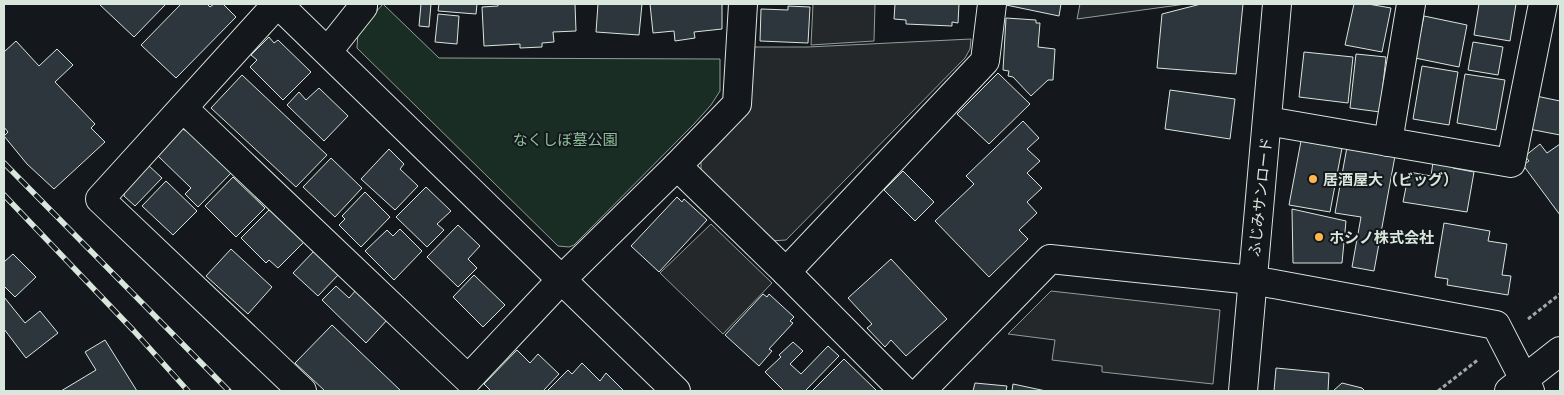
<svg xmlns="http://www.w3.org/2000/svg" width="1564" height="395" font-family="'Asap Condensed','Noto Sans JP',sans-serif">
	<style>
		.green { fill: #1a2d24; stroke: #939e99 }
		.parking { fill: #24282b; stroke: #939e99 }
		.building { fill: #2c363c; stroke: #d8e6dc }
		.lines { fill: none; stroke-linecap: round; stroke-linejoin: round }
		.minor-casing { stroke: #d8e6dc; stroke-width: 30 }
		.tertiary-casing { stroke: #d8e6dc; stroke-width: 30 }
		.path { stroke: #9da8a2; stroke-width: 3; stroke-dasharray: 4 2.5; stroke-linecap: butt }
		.minor { stroke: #14181c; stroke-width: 28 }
		.tertiary { stroke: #14181c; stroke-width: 28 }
		.rail-casing { stroke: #d8e6dc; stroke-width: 5.5 }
		.rail { stroke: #14181c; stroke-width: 4; stroke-dasharray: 11; stroke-linecap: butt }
		.poi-dot { fill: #ffb74d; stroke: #14181c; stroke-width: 2 }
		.labels { text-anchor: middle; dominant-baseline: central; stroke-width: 4; stroke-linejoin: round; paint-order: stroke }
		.park-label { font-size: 15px; fill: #8ac095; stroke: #14181c }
		.poi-label { font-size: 15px; font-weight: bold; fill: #d8e6dc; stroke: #14181c; text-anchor: start }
		.street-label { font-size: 15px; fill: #d8e6dc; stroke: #14181c }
	</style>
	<rect width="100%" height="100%" fill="#14181c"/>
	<polygon class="green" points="383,4 439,58 720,59 720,91 711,105 694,124 574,245 569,247 558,246 357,48 358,32"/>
	<g class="parking">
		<polygon points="813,4 875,4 874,41 811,45"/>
		<polygon points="1080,4 1186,4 1077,19"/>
		<polygon points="971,39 970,49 965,58 786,240 770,241 701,177 701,160 751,47 808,47"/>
		<polygon points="711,224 772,283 723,334 660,273"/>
		<polygon points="1051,291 1220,310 1213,384 1102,372 1102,366 1052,360 1055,340 1008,334"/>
	</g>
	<g class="building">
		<polygon points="99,4 166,4 134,37"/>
		<polygon points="181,4 207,4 210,7 214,4 223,4 236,17 176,78 141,45"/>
		<polygon points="421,4 431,4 429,27 419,26"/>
		<polygon points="439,4 477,4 476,14 438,11"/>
		<polygon points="498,4 575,4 576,31 553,32 554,42 542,43 542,47 520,48 520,44 484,46 482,7 498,6"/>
		<polygon points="598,4 642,4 639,35 596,32"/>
		<polygon points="650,4 722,4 722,29 694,32 695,38 675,41 674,31 653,33"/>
		<polygon points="895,4 959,4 958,23 952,22 952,26 906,24 906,20 894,19"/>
		<polygon points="1007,4 1061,4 1059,16 1006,5"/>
		<polygon points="1201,4 1243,4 1236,74 1157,68 1162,14"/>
		<polygon points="1354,4 1368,4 1391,8 1382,52 1345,45"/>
		<polygon points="1479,4 1516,4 1510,41 1474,35"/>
		<polygon points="788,6 810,7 808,43 760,41 761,9 788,10"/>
		<polygon points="438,14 459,16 457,44 435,42"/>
		<polygon points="1424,16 1467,25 1459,67 1415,58"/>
		<polygon points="1006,18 1036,20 1036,23 1040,23 1038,47 1055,49 1053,80 1048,80 1031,96 1013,77 1008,76 1009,71 1003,70"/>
		<polygon points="269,37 274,43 278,40 311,72 283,100 250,67 257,60 251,55"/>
		<polygon points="16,41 39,66 57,49 73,65 55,82 95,124 91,128 105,142 54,189 27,164 4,136 8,132 4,127 4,52"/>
		<polygon points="1473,42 1503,47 1498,75 1468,70"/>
		<polygon points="1304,52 1353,57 1348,103 1299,97"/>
		<polygon points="1356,54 1386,57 1380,112 1350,108"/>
		<polygon points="1422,66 1458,72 1449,125 1413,119"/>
		<polygon points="998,73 1030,104 989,144 957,114"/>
		<polygon points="1465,74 1505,80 1496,130 1457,123"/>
		<polygon points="242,75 327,155 296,187 211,108"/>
		<polygon points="319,88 348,116 324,141 287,105 299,92 306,100"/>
		<polygon points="1170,90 1235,99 1230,139 1165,129"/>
		<polygon points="1536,96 1560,101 1560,135 1529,129"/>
		<polygon points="1023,121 1039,138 1027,149 1040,161 1027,173 1042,188 1027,202 1037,213 1019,230 1028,239 989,277 935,221 974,184 966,176"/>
		<polygon points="183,129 186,131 188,129 232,172 198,207 185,194 191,188 157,155"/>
		<polygon points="1301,141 1342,148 1330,212 1289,205"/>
		<polygon points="1540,144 1547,153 1560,144 1560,215 1523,165 1529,161 1525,156"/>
		<polygon points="1347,147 1395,156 1374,271 1352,267 1361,217 1335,213"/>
		<polygon points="389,149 404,164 400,169 418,186 395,210 361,179"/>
		<polygon points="331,158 362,188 335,217 303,187"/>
		<polygon points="1433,162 1453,165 1453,168 1474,172 1467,212 1403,202 1409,172 1431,176"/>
		<polygon points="147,164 162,178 135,206 124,196 125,187"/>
		<polygon points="903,171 934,202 915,221 884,190"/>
		<polygon points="233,177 265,208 236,237 205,206"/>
		<polygon points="166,181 197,211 173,235 142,206"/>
		<polygon points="426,187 451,211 437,224 444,230 427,247 396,217"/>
		<polygon points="365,192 390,217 361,247 339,225 345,219 342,216"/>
		<polygon points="677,197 682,202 684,199 707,220 659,272 631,246"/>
		<polygon points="272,207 305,241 278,268 269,260 266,263 241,238"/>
		<polygon points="1292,209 1346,221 1342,263 1293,263"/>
		<polygon points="1444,223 1490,231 1488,241 1507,244 1502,275 1511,276 1508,295 1447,285 1448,279 1435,277"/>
		<polygon points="458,225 480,246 468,259 477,268 458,287 427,257"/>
		<polygon points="400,229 422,251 394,280 365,251 387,230 393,236"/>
		<polygon points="231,249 272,287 248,314 206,276"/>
		<polygon points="315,250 340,273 318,296 293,273"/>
		<polygon points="13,254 36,277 15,297 4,286 4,262"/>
		<polygon points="891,259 947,319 906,356 891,340 885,347 867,328 872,324 848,298"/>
		<polygon points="474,275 505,305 483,327 453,297"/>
		<polygon points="336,286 349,298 357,289 388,319 366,343 322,300"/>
		<polygon points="763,294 767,297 769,294 794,317 790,321 793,323 769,349 772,351 759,366 725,335"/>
		<polygon points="4,297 25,323 40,311 58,333 26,358 4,329"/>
		<polygon points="332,325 401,391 325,391 295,363"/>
		<polygon points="105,340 137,391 61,391 96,370 85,352"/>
		<polygon points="793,342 803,351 790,364 801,374 828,346 839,356 805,391 784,391 765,372 781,357 779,355"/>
		<polygon points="517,350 530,363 538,354 559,374 543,391 491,391 484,384"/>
		<polygon points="844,359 877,391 812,391"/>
		<polygon points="582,363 600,381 606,373 624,391 547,391 568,370 572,374"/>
		<polygon points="1276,368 1329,373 1328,391 1274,391"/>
		<polygon points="975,383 1007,386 1006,391 973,391"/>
		<polygon points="1342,383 1362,388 1365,391 1333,391"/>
		<polygon points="1013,384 1046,391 1012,391"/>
	</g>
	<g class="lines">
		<g class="minor-casing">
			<g id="minor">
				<polyline points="277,4 100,199 302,391"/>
				<polyline points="278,4 676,391"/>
				<polyline points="328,51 363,7 363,4"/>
				<polyline points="183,108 468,379 561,280 677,166 737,104 743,4"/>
				<polyline points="1267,121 1511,163 1543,4"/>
				<polyline points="1388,142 1411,4"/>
				<polyline points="677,166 786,272 904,391"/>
				<polyline points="786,272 985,61 992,4"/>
				<polyline points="921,391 1050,259 1252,280 1496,325 1530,391"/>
			</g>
		</g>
		<g class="tertiary-casing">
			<g id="tertiary">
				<polyline points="1243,391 1277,4"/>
				<polyline points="1509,391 1560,351"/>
			</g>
		</g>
		<g class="path">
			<polyline points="1528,319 1560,294"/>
			<polyline points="1438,391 1479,359"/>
		</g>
		<use href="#minor" class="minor"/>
		<use href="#tertiary" class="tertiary"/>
		<g class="rail-casing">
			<g id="rail">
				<polyline points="4,163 229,391"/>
				<polyline points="4,195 134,331 188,391"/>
			</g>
		</g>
		<use href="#rail" class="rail"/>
	</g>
	<g class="poi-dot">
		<circle cx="1313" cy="179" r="5"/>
		<circle cx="1319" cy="237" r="5"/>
	</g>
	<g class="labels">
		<g class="park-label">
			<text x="565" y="139">なくしぼ墓公園</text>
		</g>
		<g class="poi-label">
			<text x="1323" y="179">居酒屋大（ビッグ）</text>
			<text x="1329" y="237">ホシノ株式会社</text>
		</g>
		<g class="street-label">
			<text transform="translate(1260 197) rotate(-84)">ふじみサンロード</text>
		</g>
	</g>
	<rect width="1564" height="395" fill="none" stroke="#d8e6dc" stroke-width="10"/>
</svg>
